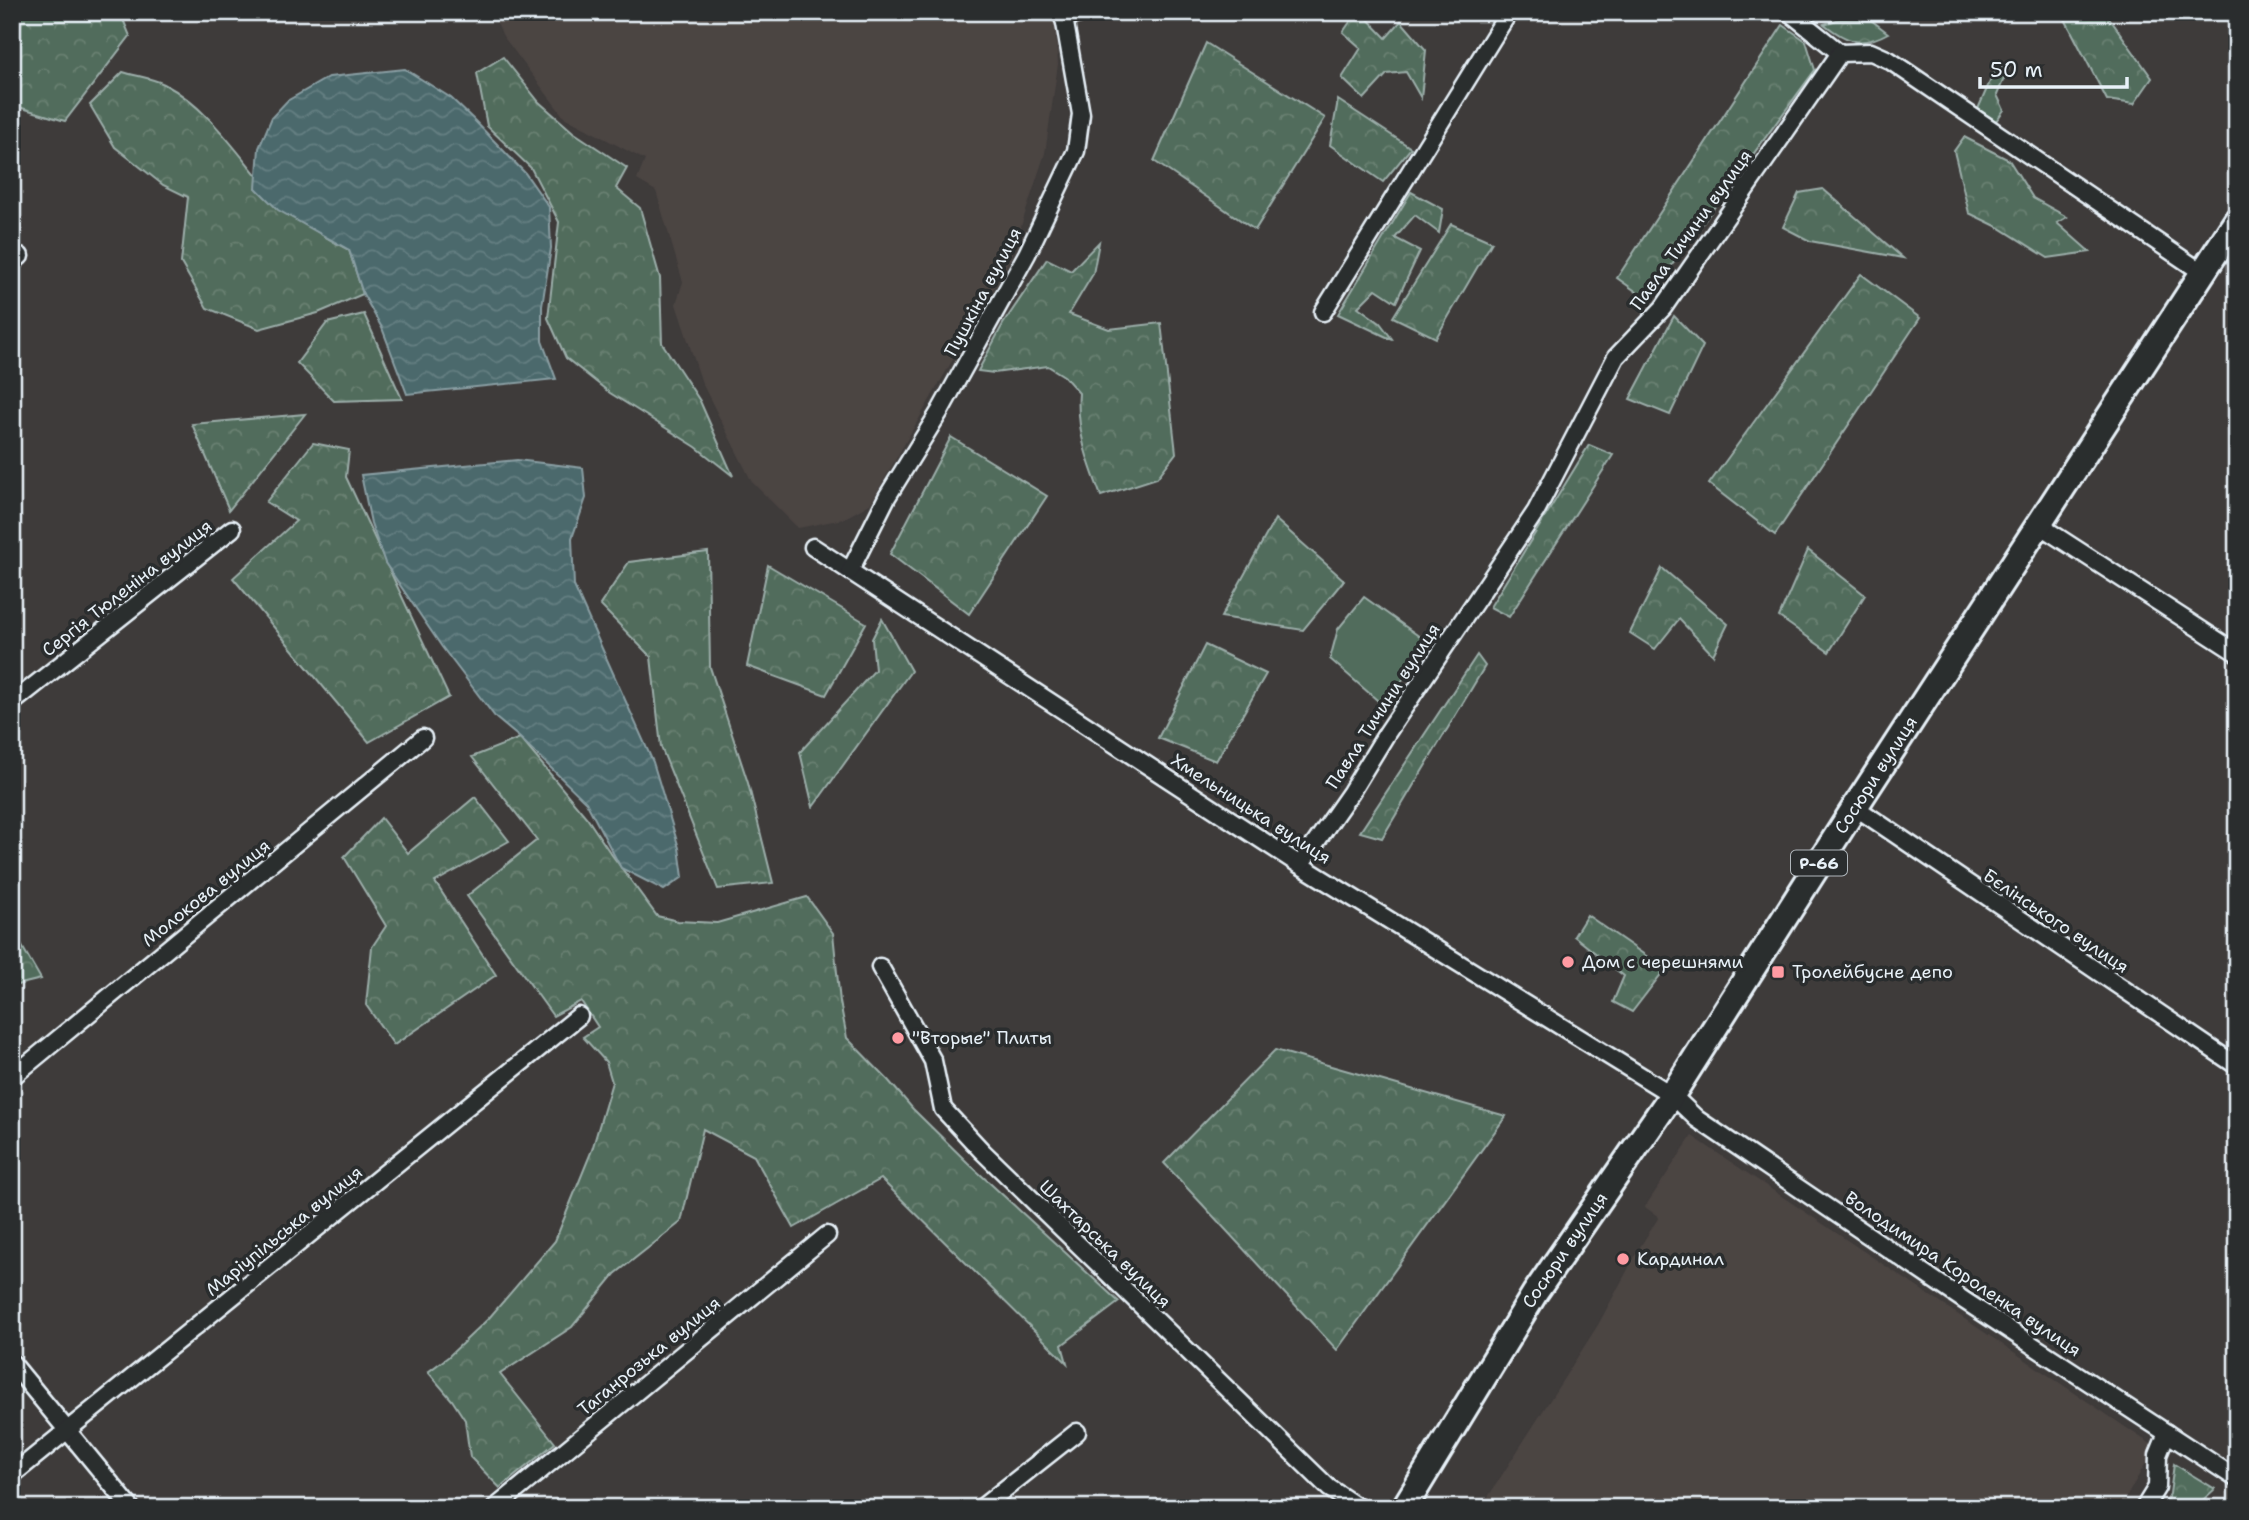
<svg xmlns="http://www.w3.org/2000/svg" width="2249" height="1520" font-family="'Shantell Sans',sans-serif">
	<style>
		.built { fill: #4c4543 }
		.green { fill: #516c5b; stroke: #9caeaa; stroke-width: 2 }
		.forest { fill: url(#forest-crowns); stroke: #9caeaa; stroke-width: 2 }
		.water { fill: url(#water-waves); stroke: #8a9fa4; stroke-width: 2 }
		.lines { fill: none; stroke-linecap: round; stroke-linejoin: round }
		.minor-casing { stroke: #e8f1f8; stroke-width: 21 }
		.primary-casing { stroke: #e8f1f8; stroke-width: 30 }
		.minor { stroke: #2a2d2e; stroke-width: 16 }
		.primary { stroke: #2a2d2e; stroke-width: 24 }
		.poi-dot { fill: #ff9aa2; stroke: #2a2d2e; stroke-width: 2.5 }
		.labels { text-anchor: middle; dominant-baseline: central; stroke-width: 7; stroke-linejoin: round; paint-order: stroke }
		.shield { fill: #2a2d2e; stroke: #afb6bb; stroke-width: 2 }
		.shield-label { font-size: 16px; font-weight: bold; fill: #e8f1f8 }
		.street-label { font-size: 18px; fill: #e8f1f8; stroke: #2a2d2e }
		.poi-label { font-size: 18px; fill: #e8f1f8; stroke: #2a2d2e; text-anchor: start }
	</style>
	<defs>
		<pattern id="forest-crowns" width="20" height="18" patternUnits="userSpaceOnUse" patternTransform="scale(1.75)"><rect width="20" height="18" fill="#516c5b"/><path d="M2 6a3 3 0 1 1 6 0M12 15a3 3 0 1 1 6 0" fill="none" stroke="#6a8173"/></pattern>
		<pattern id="water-waves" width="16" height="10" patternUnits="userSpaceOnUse" patternTransform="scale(1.75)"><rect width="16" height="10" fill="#4b696c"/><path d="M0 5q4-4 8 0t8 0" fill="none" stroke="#657f82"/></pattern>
	</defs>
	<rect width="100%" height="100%" fill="#3e3b3a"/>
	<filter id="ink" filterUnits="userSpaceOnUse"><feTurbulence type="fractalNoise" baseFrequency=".0143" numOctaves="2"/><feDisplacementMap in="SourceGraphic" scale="14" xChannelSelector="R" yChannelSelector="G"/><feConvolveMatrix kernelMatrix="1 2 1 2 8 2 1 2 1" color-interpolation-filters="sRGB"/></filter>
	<g filter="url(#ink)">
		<g class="built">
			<polygon points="492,12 1054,12 1058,64 1045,153 1010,260 870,504 843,519 798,528 752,482 702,383 676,304 683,282 656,191 637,180 645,160 564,117 503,36"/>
			<polygon points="1692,1136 2155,1447 2120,1508 1481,1508 1598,1325 1640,1247 1659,1217 1645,1207"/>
		</g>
		<polygon class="green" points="1364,597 1427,642 1385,707 1330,659 1338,629"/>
		<g class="forest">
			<polygon points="12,12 120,12 130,36 65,121 12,105"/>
			<polygon points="1357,12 1361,12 1386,38 1401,21 1426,50 1421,98 1406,72 1387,74 1364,99 1342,78 1361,48 1343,32"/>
			<polygon points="2081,12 2105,12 2152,78 2134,104 2107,100 2064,17"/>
			<path d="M1840 19 1871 20 1888 33C1861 48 1847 42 1824 24Z"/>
			<polygon points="1783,25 1806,41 1815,70 1647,299 1617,278"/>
			<polygon points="1206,43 1325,118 1255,230 1154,161"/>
			<polygon points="503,57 539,102 573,132 627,168 616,188 640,208 660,278 662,343 700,401 733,476 696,447 610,393 566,358 548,318 559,222 531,168 487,126 477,73"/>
			<polygon points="2010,64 1997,95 2004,110 1996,121 1978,109 1995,70"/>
			<path d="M123 72C136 76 152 78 164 84 210 108 241 159 274 196 296 220 322 236 349 250L363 294 318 313 259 329 207 308 181 263 188 197 163 185 115 147 90 105Z"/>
			<polygon points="1338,100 1411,148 1383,182 1330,145"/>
			<polygon points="1964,137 2009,160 2033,198 2067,217 2057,223 2090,252 2048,258 2000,228 1969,213 1954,151"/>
			<polygon points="1823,189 1903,258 1810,241 1783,227 1799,193"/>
			<polygon points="1411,192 1443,209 1439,233 1415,215 1395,238 1420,251 1396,302 1376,289 1358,307 1380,323 1393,340 1338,314"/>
			<polygon points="1451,224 1492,242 1436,338 1393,317"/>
			<path d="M1099 242 1093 274 1069 314 1109 329 1161 323 1176 453 1157 478 1101 496C1088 462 1076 430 1079 393L1064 376 1048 366 994 373 978 371 1003 324 1047 259 1071 271Z"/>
			<polygon points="1861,274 1920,318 1775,535 1709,484"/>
			<polygon points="364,314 402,399 334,401 297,363 327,323"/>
			<polygon points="1674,316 1703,346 1670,415 1630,399"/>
			<polygon points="305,414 229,510 192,424"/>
			<polygon points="951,437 1047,496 969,614 890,554"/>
			<polygon points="313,443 349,450 346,477 449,697 369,742 233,578 296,521 266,502"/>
			<polygon points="1589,445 1613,455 1509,617 1490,607"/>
			<polygon points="1275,519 1344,580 1303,630 1221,617"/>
			<polygon points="1808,550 1865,595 1829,652 1779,617"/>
			<polygon points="708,552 710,667 748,783 773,883 718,889 661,747 651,657 600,605 629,562"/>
			<polygon points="768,565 866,623 826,695 747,666"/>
			<polygon points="1662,568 1728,624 1713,655 1679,619 1655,649 1630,633"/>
			<polygon points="882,619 911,671 813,807 800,752 875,670 872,639"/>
			<polygon points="1205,645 1266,674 1216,761 1158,738"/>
			<polygon points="1477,655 1485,666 1382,838 1360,832"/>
			<polygon points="520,738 587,818 609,851 657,916 678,921 717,923 807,897 833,933 840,1002 847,1038 888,1080 913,1109 968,1163 1119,1302 1062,1345 1067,1363 881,1179 794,1228 754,1156 703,1129 681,1222 615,1274 572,1327 500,1374 555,1443 500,1488 470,1457 465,1420 452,1400 428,1372 448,1357 489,1318 555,1241 592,1150 612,1082 606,1062 583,1037 598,1027 581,1001 553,1016 467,896 537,840 472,757"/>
			<polygon points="475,797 509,841 435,882 496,975 394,1045 366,1005 372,947 386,926 344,857 381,818 408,853"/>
			<polygon points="1587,915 1665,969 1632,1012 1613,1002 1624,976 1574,936"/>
			<polygon points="12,929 41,979 17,985 12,991"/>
			<polygon points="1275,1050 1506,1116 1337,1350 1164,1163"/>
			<polygon points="2174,1464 2215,1489 2194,1508 2162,1508 2170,1494"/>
		</g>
		<g class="water">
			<polygon points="405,69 451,98 473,119 525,173 549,207 551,248 542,306 542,341 556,379 407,394 382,328 363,294 349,250 278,210 256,188 259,148 272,117 287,101 329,77"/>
			<polygon points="517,460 583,468 586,498 572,538 574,586 653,762 679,848 683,877 664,890 621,868 586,802 520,738 496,718 442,647 385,563 371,523 361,475"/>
		</g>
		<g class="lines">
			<g class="minor-casing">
				<g id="minor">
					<polyline points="1789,12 1840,53"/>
					<polyline points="1063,18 1087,12"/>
					<polyline points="12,263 20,256"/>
					<polyline points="1323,312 1509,12"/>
					<polyline points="2039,525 2237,653"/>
					<polyline points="813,547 1300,865 1672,1095 1697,1119 1965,1301 2237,1479"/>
					<polyline points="850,571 887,497 940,411 1027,254 1076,151 1081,114 1063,12"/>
					<polyline points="12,703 232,529"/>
					<polyline points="1855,807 2237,1066"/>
					<polyline points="1300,865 1351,792 1387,733 1536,511 1616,357 1663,308 1840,53 1871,52 1889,60 2203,273"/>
					<polyline points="880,967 933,1061 943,1109 982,1151 1329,1488 1359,1508"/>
					<polyline points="12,1077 423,738"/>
					<polyline points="12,1363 131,1508"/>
					<polyline points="12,1475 579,1016"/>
					<polyline points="495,1508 827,1235"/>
					<polyline points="981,1508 1077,1432"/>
					<polyline points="2144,1508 2157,1487 2158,1455 2167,1433"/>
				</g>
			</g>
			<g class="primary-casing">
				<g id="primary">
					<path id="s1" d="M1404 1508 1535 1293 1672 1095 1855 807 2237 220"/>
				</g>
			</g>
			<use href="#minor" class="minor"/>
			<use href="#primary" class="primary"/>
		</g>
	</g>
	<g class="poi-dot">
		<circle cx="1568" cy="962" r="7"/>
		<rect x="1771" y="965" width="14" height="14" rx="3.5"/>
		<circle cx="898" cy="1038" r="7"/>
		<circle cx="1623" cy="1259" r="7"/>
	</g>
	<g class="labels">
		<rect class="shield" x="1791" y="850.5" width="56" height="25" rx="5"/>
		<g class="shield-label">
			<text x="1819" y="863">Р-66</text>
		</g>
		<g class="street-label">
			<text transform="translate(1691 230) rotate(-54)">Павла Тичини вулиця</text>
			<text transform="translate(983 292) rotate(-62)">Пушкіна вулиця</text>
			<text transform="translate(127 588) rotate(-38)">Сергія Тюленіна вулиця</text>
			<text transform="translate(1383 706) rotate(-57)">Павла Тичини вулиця</text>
			<text stroke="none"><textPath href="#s1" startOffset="872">Сосюри вулиця</textPath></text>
			<text transform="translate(1251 809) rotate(33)">Хмельницька вулиця</text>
			<text transform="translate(206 893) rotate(-39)">Молокова вулиця</text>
			<text transform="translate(2056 921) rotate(34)">Бєлінського вулиця</text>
			<text transform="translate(284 1231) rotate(-39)">Маріупільська вулиця</text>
			<text transform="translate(1105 1244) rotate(44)">Шахтарська вулиця</text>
			<text stroke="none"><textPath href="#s1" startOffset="304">Сосюри вулиця</textPath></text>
			<text transform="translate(1963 1274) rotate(34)">Володимира Короленка вулиця</text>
			<text transform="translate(649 1356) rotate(-39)">Таганрозька вулиця</text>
		</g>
		<g class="poi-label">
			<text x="1582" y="962">Дом с черешнями</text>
			<text x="1792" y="972">Тролейбусне депо</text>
			<text x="912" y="1038">"Вторые" Плиты</text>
			<text x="1637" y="1259">Кардинал</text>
		</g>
	</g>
	<rect width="2249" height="1520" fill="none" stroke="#2a2d2e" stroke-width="42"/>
	<rect x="21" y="21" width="2207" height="1478" fill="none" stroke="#e8f1f8" stroke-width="2.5" filter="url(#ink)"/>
	<path d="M1980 77v10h147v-10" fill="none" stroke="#e8f1f8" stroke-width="3.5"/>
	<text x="1990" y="77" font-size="21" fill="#e8f1f8" stroke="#2a2d2e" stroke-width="5" paint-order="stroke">50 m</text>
</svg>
